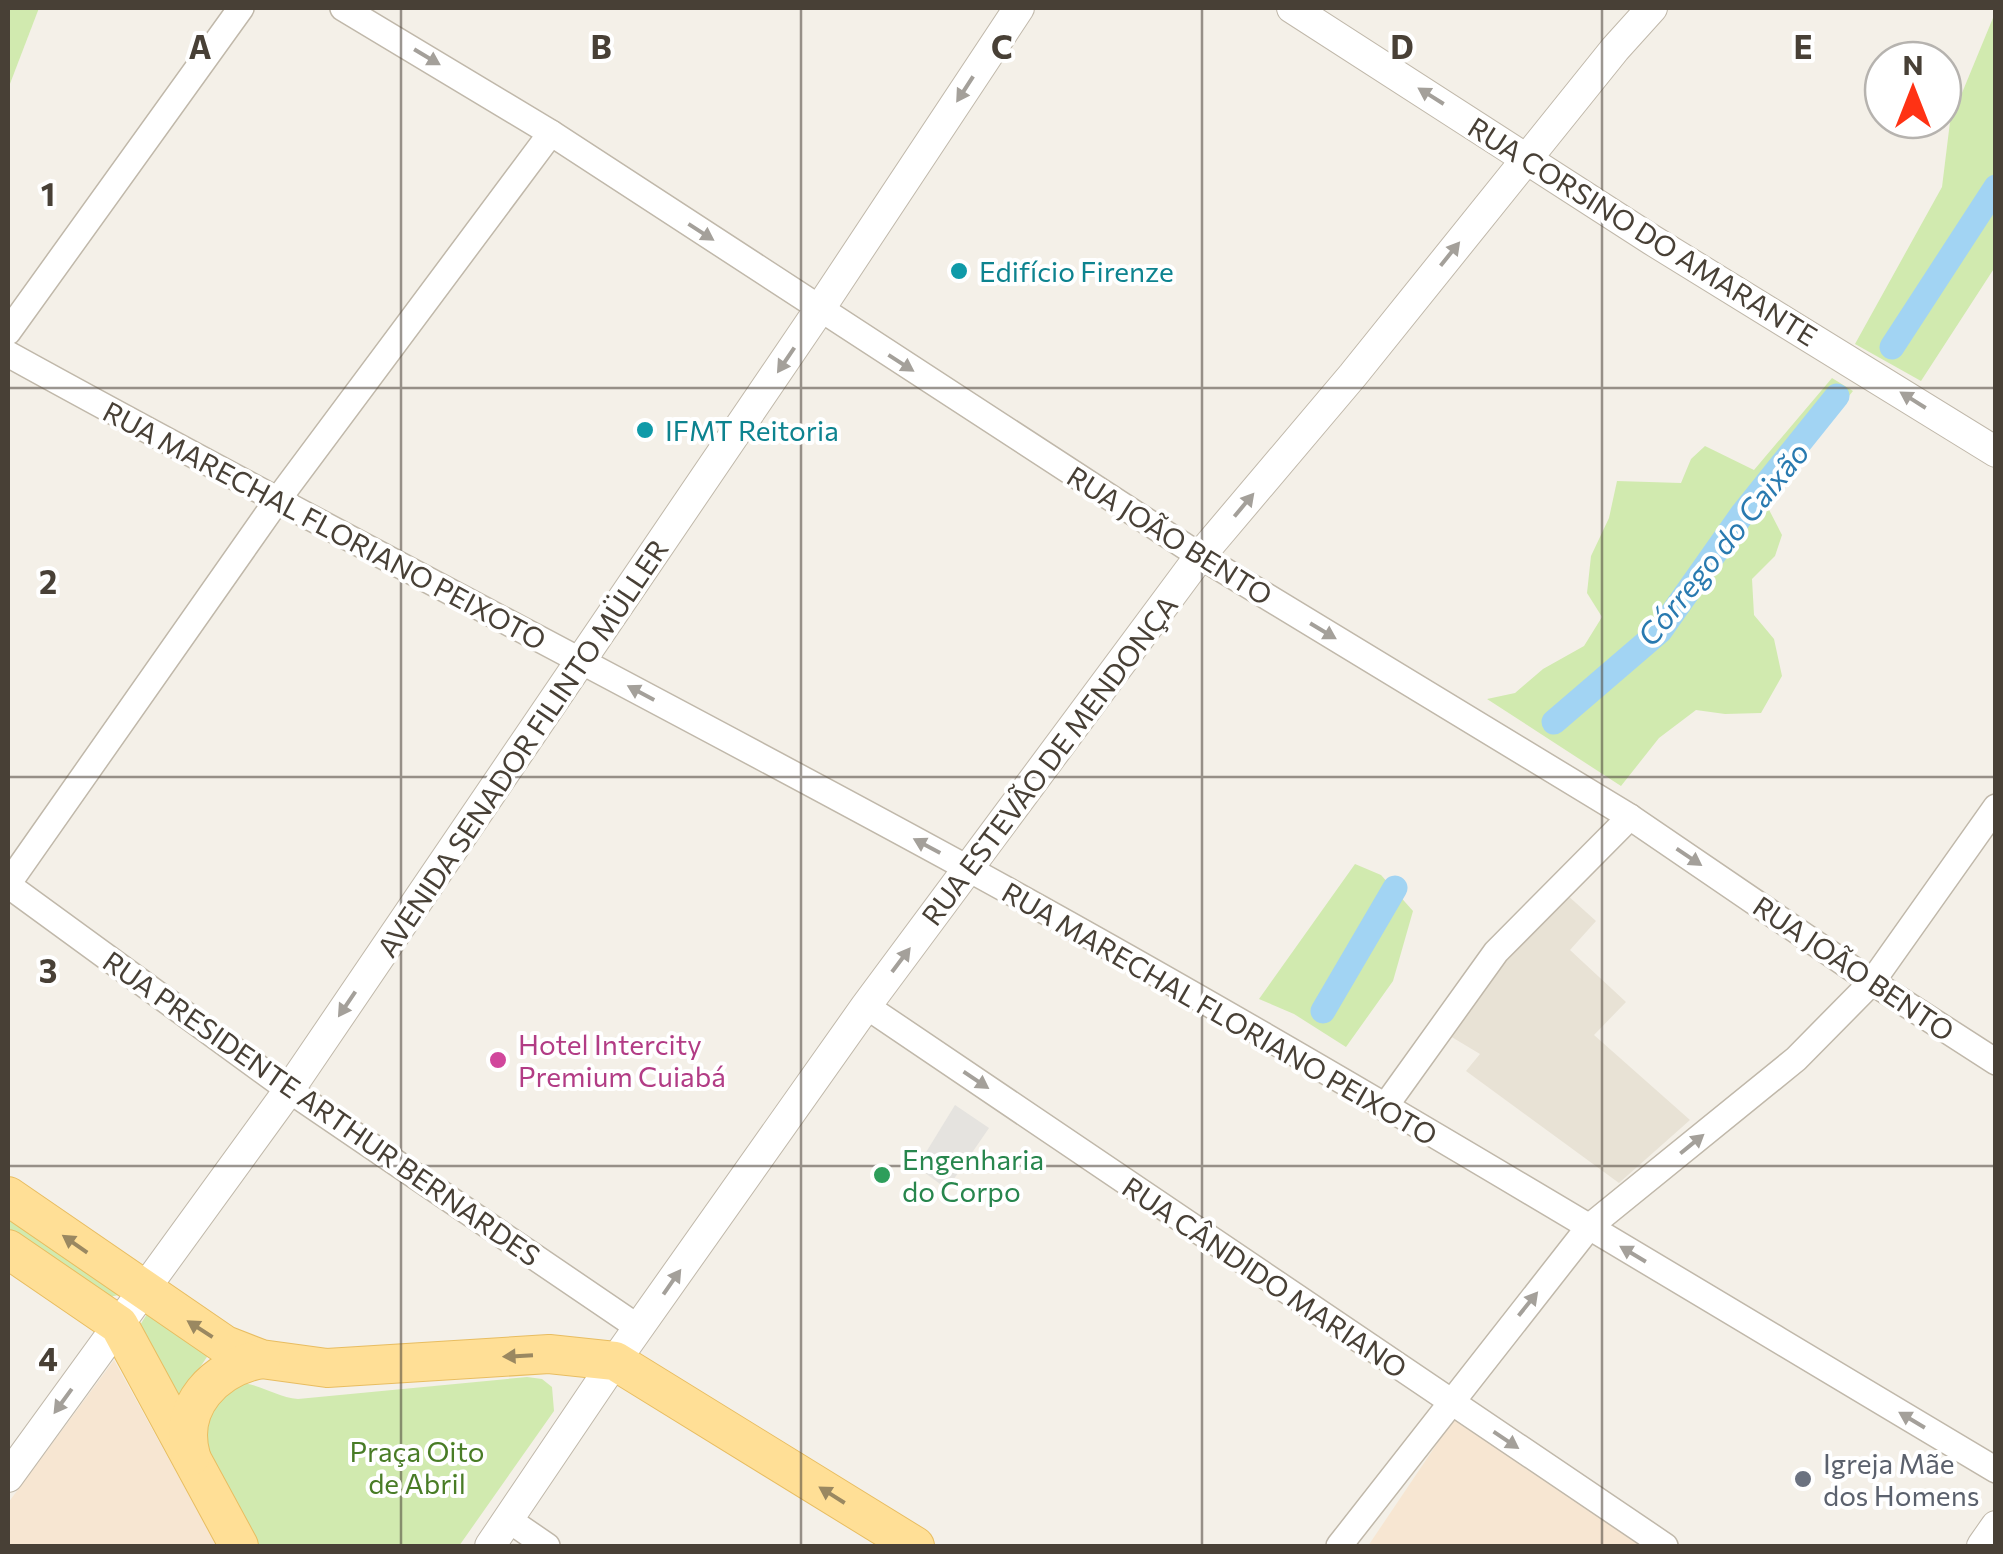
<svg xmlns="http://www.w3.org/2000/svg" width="2003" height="1554" font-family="Commissioner,sans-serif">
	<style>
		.residential { fill: #e8e2d5 }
		.commercial { fill: #f7e6d2 }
		.green { fill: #d1eaaf }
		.parking { fill: #e5e3df }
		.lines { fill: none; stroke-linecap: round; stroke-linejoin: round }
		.canal { stroke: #a2d4f3; stroke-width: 25 }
		.minor-casing { stroke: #c0b8aa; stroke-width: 28 }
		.tertiary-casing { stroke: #c0b8aa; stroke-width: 32 }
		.primary-casing { stroke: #e8bd61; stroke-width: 40 }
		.minor { stroke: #fff; stroke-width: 25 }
		.tertiary { stroke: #fff; stroke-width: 30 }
		.primary { stroke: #ffdf96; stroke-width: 38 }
		.oneway { fill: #a4a09a }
		.oneway2 { fill: #9a8861 }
		.grid { fill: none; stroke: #484036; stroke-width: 2.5; stroke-opacity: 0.55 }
		.culture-dot { fill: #0f9aa8; stroke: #fff; stroke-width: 4 }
		.hotel-dot { fill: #d1479c; stroke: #fff; stroke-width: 4 }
		.leisure-dot { fill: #2e9e5b; stroke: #fff; stroke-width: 4 }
		.worship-dot { fill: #6b7280; stroke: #fff; stroke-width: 4 }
		.labels { text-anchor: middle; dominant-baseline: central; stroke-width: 8; stroke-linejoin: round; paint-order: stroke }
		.street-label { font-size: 28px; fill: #484036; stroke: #fff }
		.culture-label { font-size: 28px; fill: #0d838f; stroke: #fff; text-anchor: start }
		.hotel-label { font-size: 28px; fill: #b23c85; stroke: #fff; text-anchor: start }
		.leisure-label { font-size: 28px; fill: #27864d; stroke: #fff; text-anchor: start }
		.park-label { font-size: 28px; fill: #497c26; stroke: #fff }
		.worship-label { font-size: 28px; fill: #5b616d; stroke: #fff; text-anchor: start }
		.water-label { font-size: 30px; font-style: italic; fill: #297ab0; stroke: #fff }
		.grid-label { font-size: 32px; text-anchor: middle; font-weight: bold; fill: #484036; stroke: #fff; stroke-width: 8; stroke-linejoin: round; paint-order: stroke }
	</style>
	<rect width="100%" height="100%" fill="#f4f0e8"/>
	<polygon class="residential" points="1566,894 1596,921 1570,950 1626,1002 1594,1035 1690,1120 1619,1183 1466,1071 1480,1054 1450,1036 1500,961"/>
	<g class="commercial">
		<polygon points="114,1360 217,1546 8,1546 8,1503"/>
		<polygon points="1459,1411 1663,1546 1368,1546"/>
	</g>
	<g class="green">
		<polygon points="8,8 39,8 8,89"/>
		<polygon points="1995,13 1995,267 1921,381 1855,344 1942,187 1950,122"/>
		<polygon points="1832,378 1853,391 1764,500 1782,535 1775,556 1752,579 1754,615 1774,639 1782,676 1761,713 1725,714 1696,710 1659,738 1621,786 1487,699 1515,693 1543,669 1584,646 1602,617 1587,593 1591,556 1609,518 1617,481 1681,483 1691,459 1705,446 1754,470"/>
		<polygon points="1355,864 1381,875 1413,911 1393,981 1346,1047 1294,1014 1259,999"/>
		<polygon points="8,1210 119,1295 109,1297 8,1228"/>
		<polygon points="147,1314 209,1354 179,1398 135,1333"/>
		<path d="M527 1377 542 1379 552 1387 554 1411 459 1546H258L201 1439 210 1407 238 1383C259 1383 276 1397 298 1399Z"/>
	</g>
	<polygon class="parking" points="955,1105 989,1128 947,1189 917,1167"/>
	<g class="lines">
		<g class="canal">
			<polyline points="1892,347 1996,187"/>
			<polyline points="1554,722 1660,631 1743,513 1837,396"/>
			<polyline points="1323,1011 1395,888"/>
		</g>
		<g class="minor-casing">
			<g id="minor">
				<polyline points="343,8 551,133 1200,556 1630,817 1872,982 1996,1062"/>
				<polyline points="8,332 241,8"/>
				<path d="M8 354C325 529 649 694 967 868 1316 1059 1655 1267 1996 1470"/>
				<polyline points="8,884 276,502 551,133"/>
				<polyline points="8,885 289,1090 639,1328"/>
				<polyline points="866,1006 1665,1546"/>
				<polyline points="1384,1108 1496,952 1630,817"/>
				<polyline points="509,1520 547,1546"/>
				<polyline points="1339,1546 1589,1227 1796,1059 1872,982 1996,807"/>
			</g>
		</g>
		<g class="tertiary-casing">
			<g id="tertiary">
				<polyline points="1292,8 1652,240 1996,452"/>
				<polyline points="8,1477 289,1090 819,310 1019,8"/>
				<polyline points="490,1546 615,1361 866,1006 1200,556 1353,375 1615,49 1652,8"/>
				<polyline points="1982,1546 1996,1526"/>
			</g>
		</g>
		<g class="primary-casing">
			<g id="primary">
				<polyline points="8,1196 225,1345 261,1359 327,1368 549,1354 615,1361 915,1546"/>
				<polyline points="8,1249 119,1325 239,1546"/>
				<path d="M191 1456C177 1406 215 1368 261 1359"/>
			</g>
		</g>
		<use href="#minor" class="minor"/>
		<use href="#tertiary" class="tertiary"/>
		<use href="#primary" class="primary"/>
	</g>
	<defs><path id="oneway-solid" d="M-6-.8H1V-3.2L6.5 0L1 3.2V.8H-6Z" transform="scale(2.5)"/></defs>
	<g class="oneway">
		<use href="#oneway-solid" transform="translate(427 57) rotate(31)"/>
		<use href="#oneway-solid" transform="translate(965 89) rotate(123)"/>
		<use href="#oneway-solid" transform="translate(1431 96) rotate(-148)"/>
		<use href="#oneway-solid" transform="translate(701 232) rotate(33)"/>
		<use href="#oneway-solid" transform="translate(1450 254) rotate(-51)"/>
		<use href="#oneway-solid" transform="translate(786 360) rotate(124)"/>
		<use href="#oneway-solid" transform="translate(901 363) rotate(33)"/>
		<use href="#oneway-solid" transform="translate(1913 400) rotate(-148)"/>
		<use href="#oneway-solid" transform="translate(1244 505) rotate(-50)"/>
		<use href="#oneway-solid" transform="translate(1323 631) rotate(31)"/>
		<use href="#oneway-solid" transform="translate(641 693) rotate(-152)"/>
		<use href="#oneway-solid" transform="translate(927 846) rotate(-152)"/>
		<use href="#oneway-solid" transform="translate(1689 857) rotate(34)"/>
		<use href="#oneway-solid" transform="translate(901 960) rotate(-53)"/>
		<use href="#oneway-solid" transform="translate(347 1004) rotate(124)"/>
		<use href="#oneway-solid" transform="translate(976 1080) rotate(34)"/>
		<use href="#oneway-solid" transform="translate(1692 1144) rotate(-39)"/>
		<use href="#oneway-solid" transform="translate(1633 1254) rotate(-149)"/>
		<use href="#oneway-solid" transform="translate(672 1282) rotate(-55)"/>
		<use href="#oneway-solid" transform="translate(1528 1304) rotate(-51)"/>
		<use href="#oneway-solid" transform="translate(63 1401) rotate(126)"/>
		<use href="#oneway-solid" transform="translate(1912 1420) rotate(-149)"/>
		<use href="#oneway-solid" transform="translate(1506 1440) rotate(34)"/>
	</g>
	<g class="oneway2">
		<use href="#oneway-solid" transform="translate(75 1244) rotate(-145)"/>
		<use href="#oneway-solid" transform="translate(200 1329) rotate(-147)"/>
		<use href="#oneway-solid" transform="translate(518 1356) rotate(177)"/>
		<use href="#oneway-solid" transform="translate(832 1495) rotate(-148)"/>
	</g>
	<path class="grid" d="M401 8V1546M801 8V1546M1202 8V1546M1602 8V1546M8 388H1996M8 777H1996M8 1166H1996"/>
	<g class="culture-dot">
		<circle cx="959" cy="271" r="10"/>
		<circle cx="645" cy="430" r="10"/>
	</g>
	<circle class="hotel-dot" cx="498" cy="1060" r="10"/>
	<circle class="leisure-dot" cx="882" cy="1175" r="10"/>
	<circle class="worship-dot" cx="1803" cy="1479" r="10"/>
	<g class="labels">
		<g class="street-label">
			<text transform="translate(1643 231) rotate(32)">RUA CORSINO DO AMARANTE</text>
			<text transform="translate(325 525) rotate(28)">RUA MARECHAL FLORIANO PEIXOTO</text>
			<text transform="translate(1170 535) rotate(32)">RUA JOÃO BENTO</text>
			<text transform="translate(522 748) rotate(-56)">AVENIDA SENADOR FILINTO MÜLLER</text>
			<text transform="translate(1049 760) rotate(-53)">RUA ESTEVÃO DE MENDONÇA</text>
			<text transform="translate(1854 968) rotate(34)">RUA JOÃO BENTO</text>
			<text transform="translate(1220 1013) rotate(30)">RUA MARECHAL FLORIANO PEIXOTO</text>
			<text transform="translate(322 1108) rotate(35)">RUA PRESIDENTE ARTHUR BERNARDES</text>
			<text transform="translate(1265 1277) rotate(34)">RUA CÂNDIDO MARIANO</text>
		</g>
		<g class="culture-label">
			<text x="979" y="271">Edifício Firenze</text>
			<text x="665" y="430">IFMT Reitoria</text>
		</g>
		<g class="hotel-label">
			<text x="518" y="1044">Hotel Intercity<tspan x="518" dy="32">Premium Cuiabá</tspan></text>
		</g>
		<g class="leisure-label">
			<text x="902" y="1159">Engenharia<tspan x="902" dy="32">do Corpo</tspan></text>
		</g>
		<g class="park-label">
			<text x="417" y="1451">Praça Oito<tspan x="417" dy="32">de Abril</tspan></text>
		</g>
		<g class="worship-label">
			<text x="1823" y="1463">Igreja Mãe<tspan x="1823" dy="32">dos Homens</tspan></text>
		</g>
		<g class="water-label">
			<text transform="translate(1722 543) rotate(-51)">Córrego do Caixão</text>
		</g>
	</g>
	<g class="grid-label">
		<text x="200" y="59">A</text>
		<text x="601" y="59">B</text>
		<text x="1002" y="59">C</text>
		<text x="1402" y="59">D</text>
		<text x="1803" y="59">E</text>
		<text x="48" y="206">1</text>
		<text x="48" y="594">2</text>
		<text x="48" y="983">3</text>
		<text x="48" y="1371">4</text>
	</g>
	<rect width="2003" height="1554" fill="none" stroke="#484036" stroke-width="20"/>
	<g transform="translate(1913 90)"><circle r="48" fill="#ffffff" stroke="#b6b3af" stroke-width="2.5"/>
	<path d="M0-8L18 38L0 25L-18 38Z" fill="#ff3214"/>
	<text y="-15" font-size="28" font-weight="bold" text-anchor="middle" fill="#484036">N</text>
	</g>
</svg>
